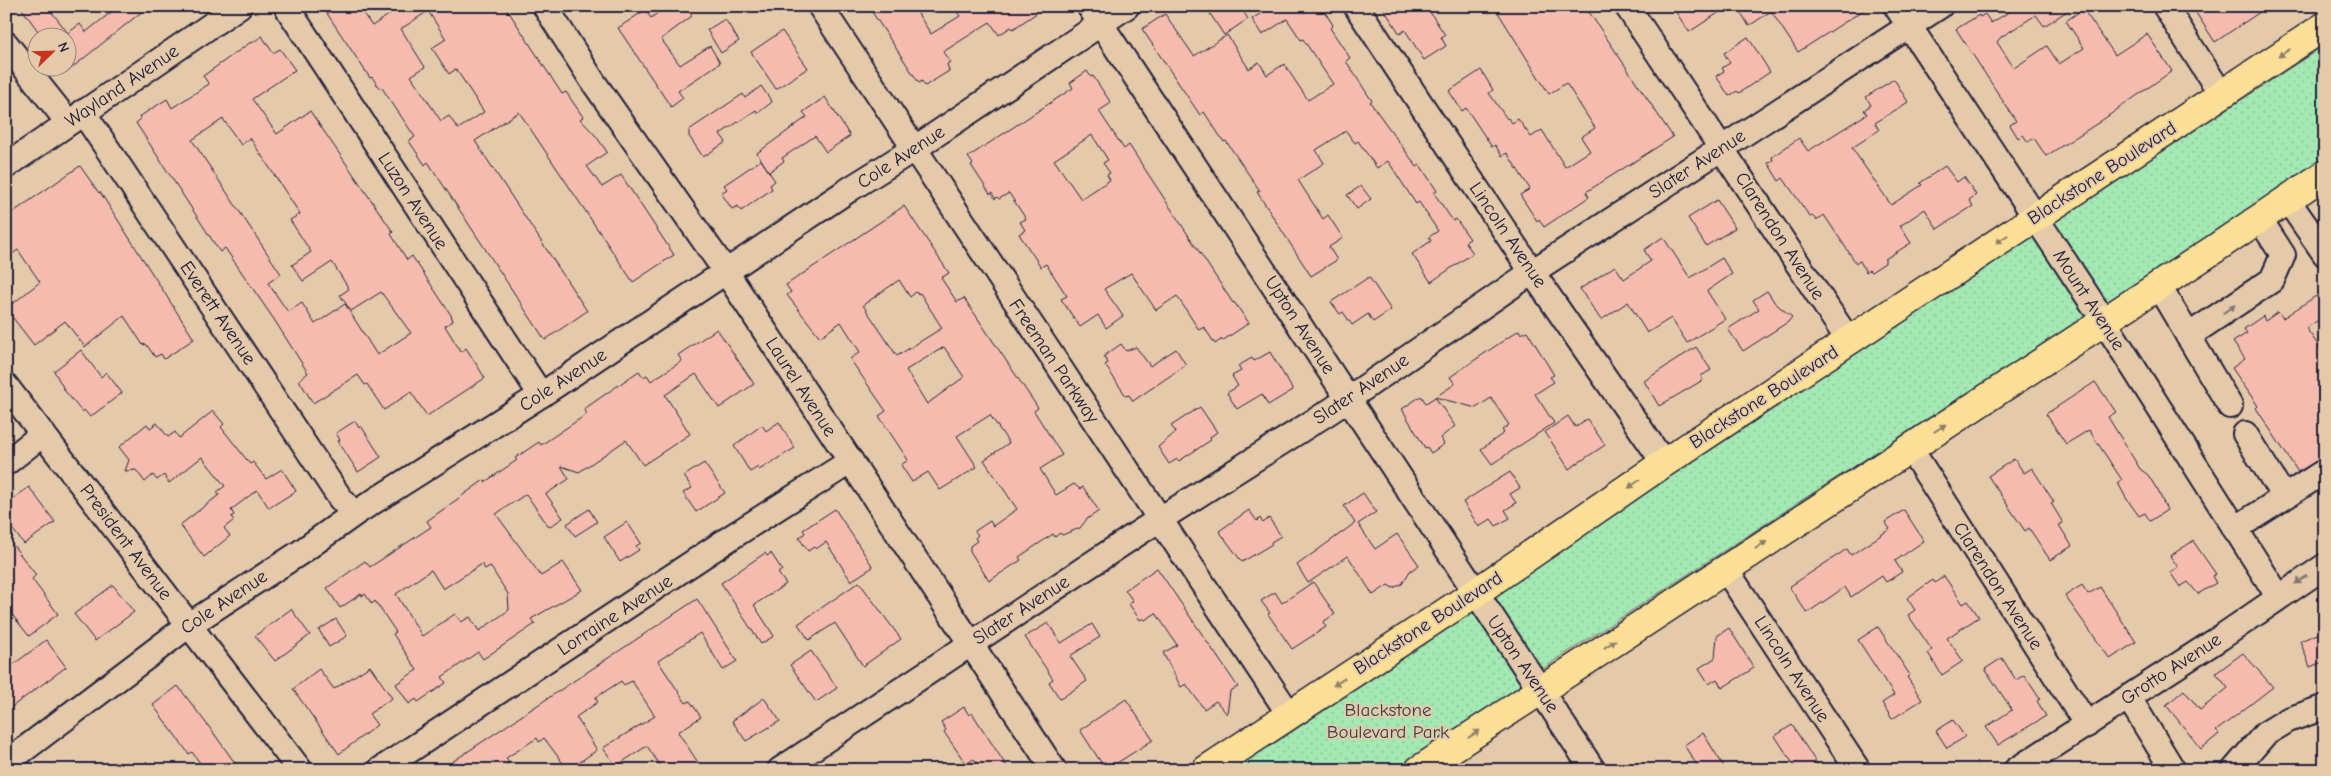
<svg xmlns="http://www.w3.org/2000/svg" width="2331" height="776" font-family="'Comic Neue',sans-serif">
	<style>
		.grass { fill: url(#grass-dots); stroke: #638577 }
		.building { fill: #f5bbae; stroke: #22223b; fill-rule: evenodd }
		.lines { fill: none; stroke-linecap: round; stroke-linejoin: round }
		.minor-casing { stroke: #22223b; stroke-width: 28 }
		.major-casing { stroke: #22223b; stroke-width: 31 }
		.minor { stroke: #e4c9ab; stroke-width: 24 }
		.major { stroke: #fbdf96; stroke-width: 28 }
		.oneway { fill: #8e8068 }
		.oneway2 { fill: #837673 }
		.labels { text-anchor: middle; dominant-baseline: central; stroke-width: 4; stroke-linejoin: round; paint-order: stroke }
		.street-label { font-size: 19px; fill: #22223b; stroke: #e4c9ab }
		.park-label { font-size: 19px; fill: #36404d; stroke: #e4c9ab }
	</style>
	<defs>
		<pattern id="grass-dots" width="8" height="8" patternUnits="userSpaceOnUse" patternTransform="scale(1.25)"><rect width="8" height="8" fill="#a4e8b3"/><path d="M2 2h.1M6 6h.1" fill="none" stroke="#8dc79b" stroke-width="1.8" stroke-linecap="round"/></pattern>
	</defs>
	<rect width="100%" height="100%" fill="#e4c9ab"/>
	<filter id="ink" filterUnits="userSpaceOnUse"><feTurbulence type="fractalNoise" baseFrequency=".02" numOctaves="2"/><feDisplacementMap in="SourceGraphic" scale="10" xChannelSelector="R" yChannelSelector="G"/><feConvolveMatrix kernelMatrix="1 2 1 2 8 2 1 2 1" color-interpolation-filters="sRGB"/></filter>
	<g filter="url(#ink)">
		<polygon class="grass" points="2325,45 2325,157 2209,236 1554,661 1402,770 1228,770 1731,435"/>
		<g class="building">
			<polygon points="20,6 47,6 68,33 80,24 86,32 119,6 149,6 68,71 68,38 43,38"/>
			<path d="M322 6H358L372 26 402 6H505L562 94 566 92 583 117 580 119 596 136 607 152 587 166 602 187 621 175 674 255 633 282 519 112 475 141 587 311 545 340 428 162 425 165 409 141 415 137 382 88 380 89 372 77 370 78ZM428 11 446 39 432 48 449 74 456 69 484 112 458 129 449 116 441 121 411 76 425 67 401 29Z"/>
			<polygon points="667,6 685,6 692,16 661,39 680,65 710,46 720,63 678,91 683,98 671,107 618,28 645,10 651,18"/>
			<polygon points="868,6 913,6 931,34 960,16 953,6 1047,6 1013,29 1011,27 999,35 990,22 943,52 950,62 947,64 949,71 925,86 922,81 919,83"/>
			<polygon points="1205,6 1240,6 1248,19 1224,35"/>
			<polygon points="1272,6 1321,6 1333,25 1330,28 1350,58 1346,61 1372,101 1370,102 1417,167 1420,165 1437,191 1434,193 1453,221 1456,219 1470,239 1465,242 1473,253 1431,282 1412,254 1431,241 1429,237 1438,231 1419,202 1416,204 1388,161 1377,168 1358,141 1355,143 1346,131 1316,150 1324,163 1298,180 1323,219 1328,215 1343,238 1329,247 1337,260 1311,276 1257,192 1260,191 1226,141 1224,142 1204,112 1200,115 1142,29 1165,14 1194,56 1227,35 1249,69 1259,62 1267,75 1284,64 1308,100 1333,84 1303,39 1301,40 1287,19 1262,35 1252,19"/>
			<polygon points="1382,6 1426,6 1445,35 1441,37 1446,46 1424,60 1405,30 1400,34"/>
			<polygon points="1494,6 1585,6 1673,137 1586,192 1589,197 1544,227 1539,219 1537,221 1520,195 1530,189 1507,153 1502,156 1495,145 1492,147 1466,108 1462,111 1449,91 1481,70 1493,90 1489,93 1507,119 1508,118 1512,123 1518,119 1531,137 1542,130 1565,167 1590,151 1581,137 1595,128 1566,83 1549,94"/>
			<polygon points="1672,6 1729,6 1689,32"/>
			<polygon points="1737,6 1870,6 1798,52 1771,11 1749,26"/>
			<polygon points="2019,6 2075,6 2044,26 2036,15 2001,37 1997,42 2014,68 2047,46 2059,64 2084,48 2066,21 2083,9 2115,55 2147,34 2172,71 2098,123 2046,156 2034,138 2028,142 2023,135 2018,138 2010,125 2016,121 1956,29 1979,15 1980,17 1985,14 1991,23"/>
			<polygon points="2206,6 2269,6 2215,42 2196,13"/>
			<polygon points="725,19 739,41 721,53 707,30"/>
			<polygon points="782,31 808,68 776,89 751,52"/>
			<path d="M262 36 273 53 280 49 295 70 252 99 277 134 310 111 393 232 391 234 407 260 412 256 451 315 453 321 445 326 461 352 466 348 485 378 427 416 411 392 384 410 367 384 365 385 358 375 313 403 299 380 308 373 275 321 225 248 220 252 136 123 141 119 139 117 167 99 172 108 209 84 203 76 251 42 252 43ZM223 119 241 145 250 138 300 214 290 220 311 252 292 265 303 281 332 262 349 289 340 295 351 311 381 292 411 333 377 355 345 304 315 324 302 303 288 312 268 283 281 274 192 140Z"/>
			<polygon points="1748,37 1770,72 1739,93 1737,91 1729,96 1716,76 1724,71 1722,68 1730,63 1724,53"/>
			<path d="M1087 71 1091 77 1093 76 1111 103 1099 111 1124 149 1129 145 1233 303 1234 302 1249 323 1222 341V339L1215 344 1204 327 1199 330 1177 296 1156 310 1131 273 1104 289 1123 316 1106 328 1098 315 1080 327 1061 299 1067 296 1046 264 1041 267 1019 234 1025 230 1020 222 1026 219 1009 193 999 199 997 197 995 199 992 193 990 194 971 165 973 164 968 157 1073 88 1070 83ZM1092 135 1108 160 1103 163 1110 173 1107 175 1110 180 1081 199 1054 160Z"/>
			<polygon points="1894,79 1908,102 1875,123 1879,130 1852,148 1891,205 1922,185 1920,183 1945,166 1957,182 1964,177 1976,195 1969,200 1973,206 1937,229 1925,209 1900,226 1911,243 1885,259 1885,263 1871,272 1869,270 1866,272 1860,261 1856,263 1824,215 1817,220 1812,216 1810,217 1783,178 1779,181 1768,163 1773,160 1772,157 1799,138 1808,151 1867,114 1864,110 1871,105 1866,97"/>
			<polygon points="761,86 772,102 758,113 756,110 720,134 726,142 703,157 689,136 689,130 743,94 745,98"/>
			<polygon points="825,97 850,136 826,152 815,136 782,158 784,161 769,172 757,153 807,117 803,112"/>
			<polygon points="761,160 775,181 770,185 772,189 741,211 738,206 732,209 721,193 727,189 724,185"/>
			<polygon points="80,166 99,193 100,192 194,339 164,359 161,354 155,357 146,344 143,345 124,316 85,347 65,321 34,345 6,309 40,282 18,250 6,258 6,217"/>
			<polygon points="1361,186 1371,199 1357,209 1347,195"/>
			<polygon points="1717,200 1735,228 1706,246 1688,218"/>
			<path d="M904 206 949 273 941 278 957 302 964 298 1038 408 1034 411 1062 455 1040 469 1056 495 1074 484 1080 489 1083 487 1099 511 1087 519 1080 528 1062 535 1060 533 1055 537 1053 534 1019 557 1021 560 989 581 970 551V546L977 541 975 538 978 535 975 531 990 521 993 526 1017 509 984 460 1009 443 990 415 957 436 977 467 940 490 928 472 912 482 901 465 908 460 879 416 886 411 850 359 860 352 841 322 820 337 787 295 791 292 786 285ZM899 280 910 297 916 292 918 294 920 293 942 328 897 356 863 305ZM944 347 964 377 927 404 906 370Z"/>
			<polygon points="1663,237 1690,278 1722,258 1732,274 1707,291 1725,319 1687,343 1671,318 1647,333 1628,302 1601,320 1580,289 1615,266 1624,279 1651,261 1644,250"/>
			<polygon points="1369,277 1391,310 1373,322 1368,314 1352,325 1343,312 1340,314 1331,302"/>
			<polygon points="1767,291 1775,303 1792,317 1788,322 1743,351 1728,329 1759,309 1753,300"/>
			<polygon points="2316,296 2325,308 2325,316 2306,328 2325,355 2325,457 2298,472 2256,408 2258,406 2232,368 2245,359 2233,342 2247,333 2244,329 2263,316 2265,321 2278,312 2283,318"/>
			<path d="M717 329 754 384 719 408 696 374 665 395 690 434 643 465 626 440 579 472 561 466 569 479 546 494 563 518 549 527 526 494 496 514 541 576 563 562 582 590 531 619 535 624 483 659 478 652 442 677 446 683 418 702 416 699 409 704 396 684 417 670 393 634 396 632 375 601 372 604 365 594 362 596 361 594 340 608 327 588 365 561 370 567 431 527 427 521 484 480 485 482 517 460 515 458 539 442 541 445 587 414 584 409 639 371 643 377 647 375 651 381 682 361 678 355ZM482 564 485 569 490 566 508 594 509 610 479 631 470 617 461 622 455 614 422 636 396 594 431 570 443 589Z"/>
			<polygon points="1519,330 1521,334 1527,331 1554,375 1550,377 1554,382 1535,394 1554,423 1492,464 1481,449 1504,433 1502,430 1509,425 1491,398 1476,408 1435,397 1455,426 1440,438 1444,444 1431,453 1427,447 1425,448 1402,409 1421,396 1426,403 1455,384 1450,377"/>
			<polygon points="1121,344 1126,351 1136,347 1150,366 1176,349 1186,365 1133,401 1129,395 1126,396 1105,365 1108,363 1104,356"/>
			<polygon points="1696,347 1711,370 1701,376 1703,380 1659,406 1644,381"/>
			<polygon points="81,350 101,377 106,372 122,393 90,417 84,410 82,412 65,391 54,371"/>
			<polygon points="1270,352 1293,390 1268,405 1262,394 1237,409 1227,393 1238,386 1232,376 1241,371 1238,366 1252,358 1254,361"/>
			<polygon points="2095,382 2116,412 2108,417 2140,469 2148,475 2158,491 2167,510 2150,521 2145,513 2139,516 2126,498 2118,483 2122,480 2089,430 2066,444 2046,414"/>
			<polygon points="1200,407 1217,432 1210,437 1211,440 1179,461 1177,459 1169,464 1158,447 1176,432 1171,426"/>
			<polygon points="213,411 224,424 221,427 250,464 253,462 266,479 282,469 296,491 269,508 257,490 231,510 234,515 231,517 234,520 224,528 230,536 204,557 180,525 219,495 217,492 225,486 202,457 169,483 164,475 157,480 153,475 145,482 136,470 125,471 129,460 119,447 147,424 150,428 157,423 168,437 175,432 179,438"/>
			<polygon points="1568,416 1575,427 1587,419 1605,445 1569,469 1545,432"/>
			<polygon points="355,421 359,428 361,426 381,457 358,472 338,441 340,440 336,433"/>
			<polygon points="779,422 795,448 759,470 758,467 750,472 734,446 762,425 766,431"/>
			<polygon points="2014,459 2024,473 2032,468 2054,502 2051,503 2063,523 2059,525 2072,546 2050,560 2029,528 2025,531 1988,476"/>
			<polygon points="704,463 725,493 696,512 683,493 692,488 684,476"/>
			<polygon points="1510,472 1520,488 1510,494 1516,503 1505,510 1510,518 1496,526 1491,519 1479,527 1463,502"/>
			<polygon points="29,487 55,522 24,544 6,521 6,504"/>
			<polygon points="1363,493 1376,512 1358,524 1375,549 1397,534 1419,565 1410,571 1402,584 1393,588 1388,585 1373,595 1348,556 1308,583 1297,565 1355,523 1344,506"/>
			<polygon points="589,509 597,522 575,536 567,524"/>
			<polygon points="835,509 873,567 851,581 826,542 816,549 814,547 808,551 799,538 805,533 803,530"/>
			<polygon points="1249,510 1257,521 1260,518 1263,523 1269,518 1281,536 1271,542 1272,544 1242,562 1219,531"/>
			<polygon points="1904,510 1924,541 1895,561 1902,572 1886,582 1882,576 1851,597 1845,587 1807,613 1789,587 1847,549 1851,555 1890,529 1885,522"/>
			<polygon points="627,522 641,543 636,546 639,550 620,562 604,537"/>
			<polygon points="6,536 36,575 32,579 58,614 29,636 6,607"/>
			<polygon points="2193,541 2216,574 2212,576 2216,583 2198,594 2188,582 2180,587 2170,572 2178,567 2170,556"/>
			<polygon points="765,553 767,556 771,553 782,570 778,573 786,584 754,605 774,636 761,644 721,583"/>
			<polygon points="1157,568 1238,687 1230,691 1227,714 1216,701 1204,709 1186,684 1181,687 1163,653 1177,645 1156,613 1145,620 1143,618 1140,620 1129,604 1133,601 1125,590"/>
			<polygon points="1944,576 1963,604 1968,601 1979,617 1947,638 1963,661 1942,675 1928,653 1932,650 1908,615 1915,610 1907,598 1933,580 1935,583"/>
			<polygon points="859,582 901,639 863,666 835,623 809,640 798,624"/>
			<polygon points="1313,582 1335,614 1323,622 1326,627 1292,649 1268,614 1270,613 1261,601 1275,592 1282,603"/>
			<polygon points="113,585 134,612 95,641 74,614"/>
			<polygon points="2082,585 2088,594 2100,587 2136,642 2110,659 2065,596"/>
			<polygon points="697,599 737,661 723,670 700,633 658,661 686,703 690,701 701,717 678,732 703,770 663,770 647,746 616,766 603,748 655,716 632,681 624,685 621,681 595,698 598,702 576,717 597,750 568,770 544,738 539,742 537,738 506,758 509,763 498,770 440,770"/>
			<polygon points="291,609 310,635 275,661 255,636"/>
			<polygon points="336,619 347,636 329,647 319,630"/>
			<polygon points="1048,623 1061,643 1092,624 1100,637 1070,656 1087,681 1060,699 1049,682 1053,679 1025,637"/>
			<polygon points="1878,627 1910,675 1907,677 1922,700 1892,719 1882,703 1894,695 1858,640"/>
			<polygon points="1729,628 1754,668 1722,688 1717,679 1709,684 1699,668 1715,658 1717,636"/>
			<polygon points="2325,631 2325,661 2310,667 2300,641"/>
			<polygon points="46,640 66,667 6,711 6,670"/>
			<polygon points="811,651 837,688 816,702 790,665"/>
			<polygon points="2243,653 2273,687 2216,731 2219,734 2201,749 2166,705 2184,690 2200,710 2228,688 2216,673"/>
			<polygon points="2002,658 2016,680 2024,675 2040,699 2037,701 2046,716 1998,745 1986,727 2012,710 1985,669"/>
			<polygon points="370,666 392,698 369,714 377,725 339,754 293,689 319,669 334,689"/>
			<polygon points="178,686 215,735 240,770 205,770 192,752 189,754 153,705"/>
			<polygon points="764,698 780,721 746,741 732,721"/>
			<polygon points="1126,699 1153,740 1106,770 1080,730"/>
			<polygon points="964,707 969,715 972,713 1009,770 982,770 974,759 966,764 944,732 946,730 941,722"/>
			<polygon points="1953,720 1965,737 1947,748 1936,731"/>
			<polygon points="1792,725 1821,770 1797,770 1775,736"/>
			<polygon points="1703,733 1726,770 1700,770 1684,745"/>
		</g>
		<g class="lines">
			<g class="minor-casing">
				<g id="minor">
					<polyline points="286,6 541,395"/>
					<polyline points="545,6 592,80 726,272 1054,770"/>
					<polyline points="820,6 1289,714"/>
					<polyline points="1089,6 1593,770"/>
					<polyline points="1356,6 1532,272 1664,463"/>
					<polyline points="1627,6 1849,341"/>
					<polyline points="1896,6 2104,321 2278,596"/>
					<polyline points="2165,6 2221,94"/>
					<polyline points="6,44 68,122"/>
					<polyline points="83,112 340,498 354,514"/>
					<polyline points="6,166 239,6"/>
					<polyline points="2287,199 2325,254"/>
					<polyline points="2158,285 2230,406"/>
					<polyline points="2188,336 2272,280 2283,255 2259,218"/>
					<polyline points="6,386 300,770"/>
					<polyline points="2245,434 2284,497"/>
					<polyline points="1910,448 2087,725"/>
					<polyline points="6,463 43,434"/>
					<polyline points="2235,529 2325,471"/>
					<polyline points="1725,568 1858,770"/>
					<polyline points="2129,698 2173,770"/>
					<polyline points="6,763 189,625 301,552 354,514 541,395 850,189 914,149 1127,6"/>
					<polyline points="380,770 733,536 851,461"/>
					<polyline points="780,770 1143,530 1332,410 1532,272 1940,6"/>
					<polyline points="2016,770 2220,638 2325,566"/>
					<polyline points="2234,770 2265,734 2288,720 2325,707"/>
				</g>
			</g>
			<g class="major-casing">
				<g id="major">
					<polyline points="1206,770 1475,593 1664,463 2325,26"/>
					<polyline points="1419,770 2213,250 2325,174"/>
				</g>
			</g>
			<use href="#minor" class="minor"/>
			<use href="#major" class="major"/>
		</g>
		<defs><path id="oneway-solid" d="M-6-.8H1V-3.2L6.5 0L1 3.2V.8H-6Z" transform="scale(1.25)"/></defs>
		<g class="oneway">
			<use href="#oneway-solid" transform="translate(2284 53) rotate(147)"/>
			<use href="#oneway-solid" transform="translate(2002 239) rotate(146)"/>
			<use href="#oneway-solid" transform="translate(1940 428) rotate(-33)"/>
			<use href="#oneway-solid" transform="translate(1634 484) rotate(145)"/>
			<use href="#oneway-solid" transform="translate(1761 545) rotate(-33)"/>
			<use href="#oneway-solid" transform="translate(1610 644) rotate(-33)"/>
			<use href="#oneway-solid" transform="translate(1339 682) rotate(147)"/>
			<use href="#oneway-solid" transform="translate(1474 734) rotate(-33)"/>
		</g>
		<g class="oneway2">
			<use href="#oneway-solid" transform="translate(2229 309) rotate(-33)"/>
			<use href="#oneway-solid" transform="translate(2301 580) rotate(147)"/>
		</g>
	</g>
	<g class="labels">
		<g class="street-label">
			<text transform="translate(122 86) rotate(-34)">Wayland Avenue</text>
			<text transform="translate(901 157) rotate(-33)">Cole Avenue</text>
			<text transform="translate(1697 164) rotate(-33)">Slater Avenue</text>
			<text transform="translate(2102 173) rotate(-33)">Blackstone Boulevard</text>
			<text transform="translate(413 201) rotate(57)">Luzon Avenue</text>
			<text transform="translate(1508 235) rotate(56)">Lincoln Avenue</text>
			<text transform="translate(1780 236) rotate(57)">Clarendon Avenue</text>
			<text transform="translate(2089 300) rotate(57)">Mount Avenue</text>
			<text transform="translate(218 313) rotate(56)">Everett Avenue</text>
			<text transform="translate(1300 325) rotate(57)">Upton Avenue</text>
			<text transform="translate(1054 361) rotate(56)">Freeman Parkway</text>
			<text transform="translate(563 380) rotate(-33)">Cole Avenue</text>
			<text transform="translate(801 387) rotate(57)">Laurel Avenue</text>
			<text transform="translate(1361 389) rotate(-34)">Slater Avenue</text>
			<text transform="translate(1764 397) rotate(-33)">Blackstone Boulevard</text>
			<text transform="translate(126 542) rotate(53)">President Avenue</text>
			<text transform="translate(1998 586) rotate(57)">Clarendon Avenue</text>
			<text transform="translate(224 602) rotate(-34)">Cole Avenue</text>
			<text transform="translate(1021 610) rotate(-33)">Slater Avenue</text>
			<text transform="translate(615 615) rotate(-33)">Lorraine Avenue</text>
			<text transform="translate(1428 623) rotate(-33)">Blackstone Boulevard</text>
			<text transform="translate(1523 664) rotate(56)">Upton Avenue</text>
			<text transform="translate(1792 669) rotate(57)">Lincoln Avenue</text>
			<text transform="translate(2171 669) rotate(-33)">Grotto Avenue</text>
		</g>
		<g class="park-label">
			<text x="1388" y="710">Blackstone<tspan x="1388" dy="22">Boulevard Park</tspan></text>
		</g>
	</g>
	<rect width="2331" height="776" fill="none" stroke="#e4c9ab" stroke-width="25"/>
	<rect x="12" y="12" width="2306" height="751" fill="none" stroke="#22223b" stroke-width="2" filter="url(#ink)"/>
	<g transform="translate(52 52) rotate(67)"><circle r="24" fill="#e4c9ab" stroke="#96867e"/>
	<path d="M0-4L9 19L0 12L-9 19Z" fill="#c8321e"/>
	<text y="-8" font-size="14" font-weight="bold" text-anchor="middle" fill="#22223b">N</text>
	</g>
</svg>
